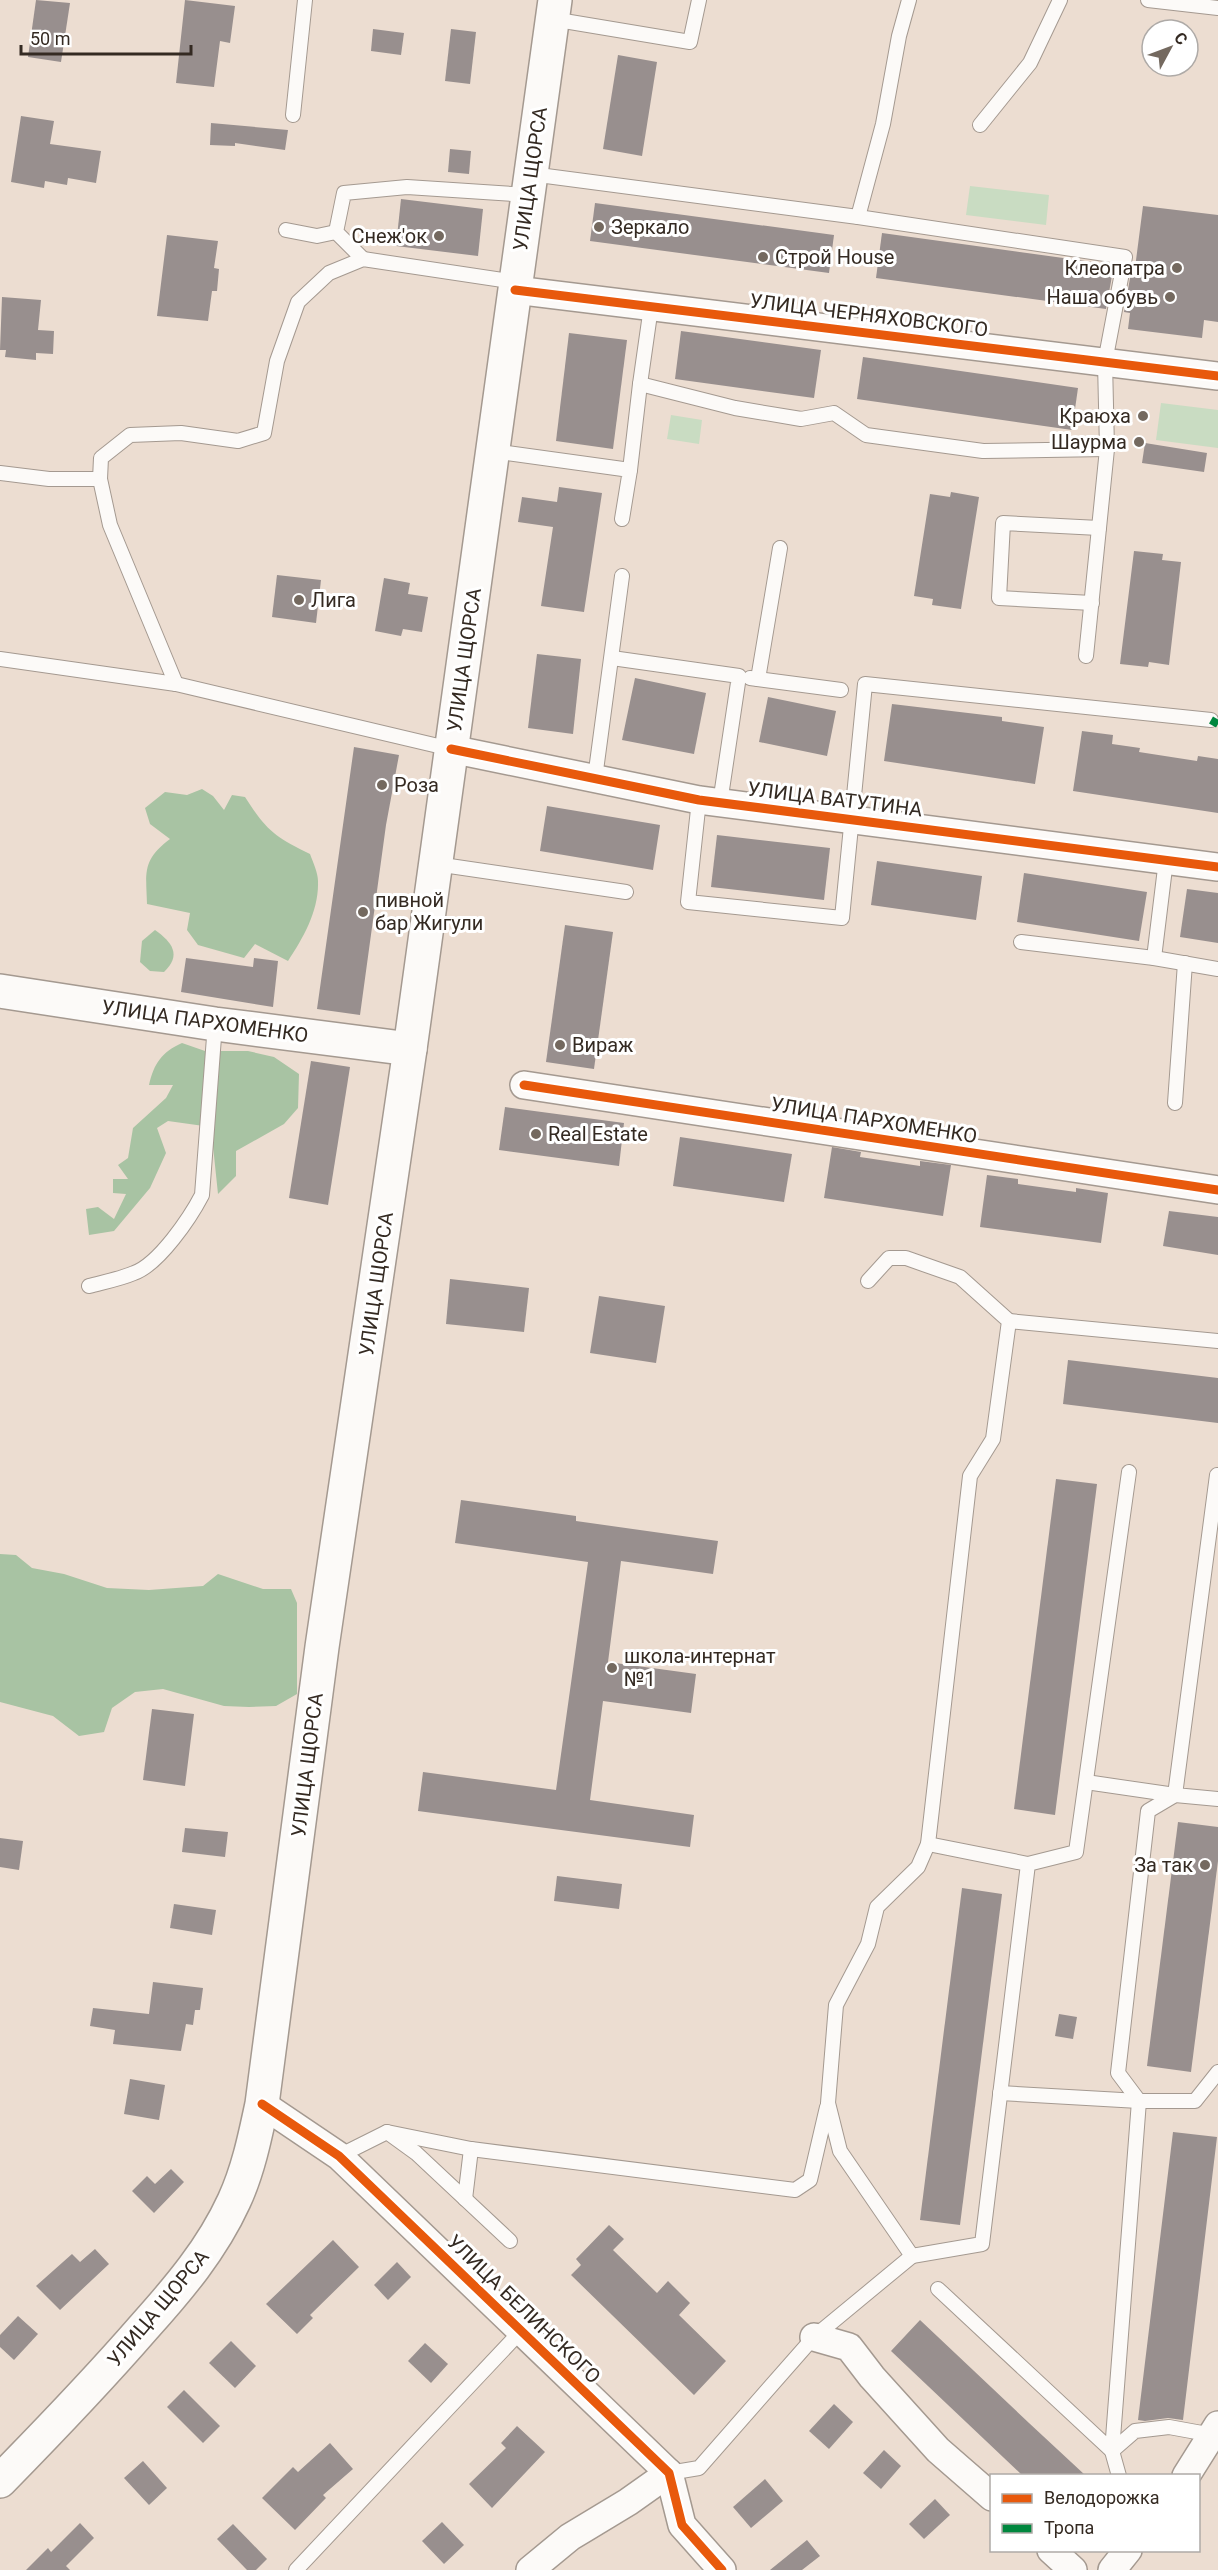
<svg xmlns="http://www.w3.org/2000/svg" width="1218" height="2570" font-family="Roboto,sans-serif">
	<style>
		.green { fill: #c9dcc2 }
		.forest { fill: #a8c3a3 }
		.building { fill: #988f8e }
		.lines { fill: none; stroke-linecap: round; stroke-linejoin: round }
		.service-casing { stroke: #a49990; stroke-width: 16 }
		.minor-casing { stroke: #a49990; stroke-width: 30 }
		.tertiary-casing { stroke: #a49990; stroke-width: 36 }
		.secondary-casing { stroke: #a49990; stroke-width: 36 }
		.service { stroke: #fcfaf8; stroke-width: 14 }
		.minor { stroke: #fcfaf8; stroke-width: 27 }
		.tertiary { stroke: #fcfaf8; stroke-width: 33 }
		.secondary { stroke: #fcfaf8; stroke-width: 33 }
		.quiet { stroke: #00873e; stroke-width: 8; stroke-dasharray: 15 8; stroke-linecap: butt }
		.cycleway-casing { stroke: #fff; stroke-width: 13 }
		.cycleway { stroke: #e8590c; stroke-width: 9 }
		.poi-dot { fill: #74695f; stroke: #fff; stroke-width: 2 }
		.labels { text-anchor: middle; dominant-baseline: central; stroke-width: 6; stroke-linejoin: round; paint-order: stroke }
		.street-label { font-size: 20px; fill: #342a22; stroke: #fff }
		.poi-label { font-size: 20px; fill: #342a22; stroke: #fff; text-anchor: start }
	</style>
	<rect width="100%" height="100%" fill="#ecddd1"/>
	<g class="green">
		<polygon points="970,186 1049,195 1046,225 966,215"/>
		<polygon points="1161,403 1218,410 1218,448 1156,440"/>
		<polygon points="671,415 702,420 699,444 667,439"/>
	</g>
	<g class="forest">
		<path d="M202 789 213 796 224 810 232 795 245 797C267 831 274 836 310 854 313 862 318 873 318 881 319 911 303 938 288 961L255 944 244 958 198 945 187 930 190 913 147 904C146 872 142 860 170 839L150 824 145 808 165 792 187 795Z"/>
		<path d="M155 930C172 942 182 955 164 972L150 971 140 962 142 941Z"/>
		<path d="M182 1043 205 1051H248L274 1057 299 1074 298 1108 284 1124 236 1151V1176L218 1194 211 1127 168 1121 157 1128 166 1153 150 1188 114 1231 89 1235 86 1209 98 1207 114 1219 126 1194 113 1193V1179H128L118 1165 128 1158 133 1128 166 1098 173 1085H149C154 1063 162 1052 182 1043Z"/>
		<polygon points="0,1554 16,1555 32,1568 64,1574 107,1588 149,1590 203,1586 218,1574 263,1589 291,1589 297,1603 297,1694 276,1706 249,1707 224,1706 163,1689 135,1692 112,1708 104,1732 79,1736 53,1716 0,1702"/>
	</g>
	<g class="building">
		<polygon points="36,0 70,3 61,62 28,57"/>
		<polygon points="185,0 235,6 230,43 220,41 214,87 176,83"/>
		<polygon points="373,29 404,33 401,55 371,51"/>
		<polygon points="451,29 476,32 470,84 445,81"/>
		<polygon points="618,55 657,62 642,156 603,149"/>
		<polygon points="21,116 54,121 50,144 101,151 96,183 68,178 67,185 45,181 44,188 11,182"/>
		<polygon points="211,123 288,130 285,150 235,143 235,146 210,145"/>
		<polygon points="450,149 471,151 469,174 448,172"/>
		<polygon points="401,199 483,209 478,256 396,246"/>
		<polygon points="595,203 834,235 829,273 590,241"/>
		<polygon points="1143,206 1218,215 1218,322 1204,320 1202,338 1128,329 1130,313 1124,312 1132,267 1135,268"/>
		<polygon points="882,233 1114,265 1106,309 876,278"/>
		<polygon points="167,235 218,241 214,268 219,269 217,291 212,291 208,321 157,316"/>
		<polygon points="2,297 41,300 38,330 54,331 53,354 36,353 36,360 5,357 6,350 0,350"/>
		<polygon points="681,331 821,350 814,398 675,379"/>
		<polygon points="569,333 627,340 613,449 556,441"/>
		<polygon points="863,357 1078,388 1072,430 857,399"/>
		<polygon points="1145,443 1207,453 1204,472 1142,463"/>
		<polygon points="559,487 602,493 584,612 541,606 553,527 518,522 522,497 557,502"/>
		<polygon points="951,492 979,497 961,609 932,605 933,599 914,596 930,494 950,497"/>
		<polygon points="1134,551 1163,554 1162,560 1181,562 1169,665 1149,662 1148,667 1120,664"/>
		<polygon points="277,575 321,580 316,623 272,617"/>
		<polygon points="384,578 410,583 408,594 428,597 422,632 403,629 401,636 375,631"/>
		<polygon points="537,654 581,659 573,734 528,728"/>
		<polygon points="635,678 706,693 694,754 622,740"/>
		<polygon points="768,697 836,711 827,756 759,742"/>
		<polygon points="892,704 1002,717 1002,721 1044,727 1035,784 884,761"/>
		<polygon points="1082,731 1113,735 1112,744 1140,748 1139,752 1197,761 1198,756 1218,759 1218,813 1073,791"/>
		<polygon points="354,747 399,755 386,825 360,1015 317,1009"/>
		<polygon points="547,806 660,825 653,870 540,851"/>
		<polygon points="717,835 830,848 824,900 711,887"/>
		<polygon points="877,861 982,876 976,920 871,905"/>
		<polygon points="1024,873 1147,892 1139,941 1017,922"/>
		<polygon points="1187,889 1218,893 1218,943 1180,937"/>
		<polygon points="565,925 613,932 594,1069 546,1062"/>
		<polygon points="186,958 253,967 254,958 278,961 273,1007 181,992"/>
		<polygon points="311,1061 350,1067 328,1205 289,1198"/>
		<polygon points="505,1107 624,1123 619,1166 499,1150"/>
		<polygon points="680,1137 792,1154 784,1202 673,1186"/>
		<polygon points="832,1147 861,1152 860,1157 920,1166 920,1161 951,1165 943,1216 824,1198"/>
		<polygon points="987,1175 1018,1179 1018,1184 1076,1192 1076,1188 1108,1193 1101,1243 980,1227"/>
		<polygon points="1169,1211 1218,1217 1218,1255 1163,1246"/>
		<polygon points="450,1279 529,1288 524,1332 446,1324"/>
		<polygon points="599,1296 665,1306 656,1363 590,1353"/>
		<polygon points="1068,1360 1218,1378 1218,1423 1063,1404"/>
		<polygon points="1056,1479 1097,1484 1055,1815 1014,1809"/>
		<polygon points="461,1500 576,1516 576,1521 718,1541 713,1574 621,1561 608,1662 696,1674 691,1713 603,1701 590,1800 694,1815 690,1847 418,1811 423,1772 556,1790 588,1562 455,1543"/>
		<polygon points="152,1709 194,1714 185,1786 143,1780"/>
		<polygon points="1178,1822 1218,1827 1218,1861 1191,2072 1147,2066"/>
		<polygon points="185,1828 228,1832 225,1857 182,1852"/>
		<polygon points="0,1838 23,1841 19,1870 0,1867"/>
		<polygon points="557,1876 622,1884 619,1909 554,1901"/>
		<polygon points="962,1888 1002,1894 960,2225 920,2220"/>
		<polygon points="174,1904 216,1910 212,1935 170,1928"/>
		<polygon points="153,1982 203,1988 200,2010 195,2010 193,2025 186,2024 181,2051 113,2044 115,2030 90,2026 93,2008 149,2014"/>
		<polygon points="1059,2014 1077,2017 1073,2039 1055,2036"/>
		<polygon points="130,2079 165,2085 159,2120 124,2114"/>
		<polygon points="1173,2132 1217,2137 1183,2420 1168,2418 1145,2421 1138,2420"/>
		<polygon points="171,2169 184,2182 154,2213 132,2191 147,2176 155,2184"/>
		<polygon points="609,2225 624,2239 613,2250 657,2293 668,2281 690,2303 679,2315 726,2361 694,2395 571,2275 581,2265 576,2259"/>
		<polygon points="333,2240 359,2267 310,2315 313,2318 297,2334 266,2304"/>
		<polygon points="95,2249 109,2264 60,2310 36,2286 72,2254 80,2262"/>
		<polygon points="397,2262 411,2277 388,2300 374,2285"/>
		<polygon points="18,2316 38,2334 14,2360 0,2347 0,2335"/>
		<polygon points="920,2320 1029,2423 1085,2475 1022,2475 891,2351"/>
		<polygon points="231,2341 256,2366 235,2388 209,2363"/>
		<polygon points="425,2343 448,2364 431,2383 408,2361"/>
		<polygon points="184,2390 220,2426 203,2443 167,2407"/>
		<polygon points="834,2404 853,2422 829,2449 809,2431"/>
		<polygon points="517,2426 545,2452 492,2508 469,2484 506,2448 501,2443"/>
		<polygon points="330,2443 353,2469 323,2495 326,2498 295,2530 262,2498 293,2467 298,2472"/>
		<polygon points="884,2450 901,2466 881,2489 863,2473"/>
		<polygon points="143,2461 167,2488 149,2505 124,2478"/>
		<polygon points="765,2479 783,2501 751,2528 733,2507"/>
		<polygon points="935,2499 950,2515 924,2539 909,2524"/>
		<polygon points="442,2522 464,2545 444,2564 422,2541"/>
		<polygon points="80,2523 94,2538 66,2566 70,2570 26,2570 48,2548 51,2552"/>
		<polygon points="233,2524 267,2559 256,2570 247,2570 217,2539"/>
		<polygon points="807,2540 820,2556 802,2570 770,2570"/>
	</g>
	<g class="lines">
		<g class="service-casing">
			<g id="service">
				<polyline points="1148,0 1218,8"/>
				<polyline points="552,19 690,42 699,0"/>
				<polyline points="293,115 305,0"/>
				<polyline points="980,125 1030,63 1060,0"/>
				<polyline points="531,174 858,217 1125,257 1105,362 1107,449 983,451 866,435 834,413 801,419 735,408 640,384 630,470"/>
				<polyline points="858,217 883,124 899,36 909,0"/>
				<polyline points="286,230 317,236 336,232"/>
				<polyline points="363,259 336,232 344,193 407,187 528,195"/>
				<polyline points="640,384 651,307"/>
				<polyline points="493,451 630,470 622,519"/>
				<polyline points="0,473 49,479 100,479 110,525 176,684"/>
				<polyline points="100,479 101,458 130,435 181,433 238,441 264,433 277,361 298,302 329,273 363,259 516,282"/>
				<polyline points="1092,603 999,598 1003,523 1099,528"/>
				<polyline points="1086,656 1107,449"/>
				<polyline points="612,658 739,676 720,803"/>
				<polyline points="0,659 176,684 451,749"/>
				<polyline points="750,678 841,690"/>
				<polyline points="758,679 780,548"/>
				<polyline points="595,778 622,576"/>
				<polyline points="699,800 688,902 842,918 865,684 1211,720"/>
				<polyline points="436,864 626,892"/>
				<polyline points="1021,942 1154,958 1218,969"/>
				<polyline points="1154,958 1166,860"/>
				<polyline points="1175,1103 1185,963"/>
				<polyline points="868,1281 889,1258 906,1258 960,1277 1009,1321 993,1439 970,1476 928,1844 1028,1864"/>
				<path d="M89 1286C104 1282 120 1279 134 1273 159 1264 190 1218 202 1195L215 1024"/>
				<polyline points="1009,1321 1218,1341"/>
				<polyline points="1217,1475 1175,1795 1218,1799"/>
				<polyline points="1086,1782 1175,1795"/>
				<polyline points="1000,2093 1139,2101"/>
				<polyline points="1139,2101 1118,2073 1148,1811 1175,1795"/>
				<polyline points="387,2132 471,2149 795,2190 810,2180 827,2107"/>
				<polyline points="339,2156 387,2132 416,2153 510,2241"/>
				<polyline points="465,2199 471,2149"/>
				<polyline points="912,2256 982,2244 1028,1864 1076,1852 1129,1472"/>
				<polyline points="938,2289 1112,2451 1139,2101 1195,2101 1218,2072"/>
				<polyline points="669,2473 699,2468 814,2337 912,2256 840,2151 828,2103 836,2005 868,1944 877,1907 918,1867 928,1844"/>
				<polyline points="1119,2476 1112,2451 1135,2431 1169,2427 1213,2435"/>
				<polyline points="296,2570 521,2331"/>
			</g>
		</g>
		<g class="minor-casing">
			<g id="minor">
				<polyline points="515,290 1218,376"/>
				<polyline points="451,749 699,800 1218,867"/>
				<polyline points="524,1085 1218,1190"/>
				<polyline points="262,2104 339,2156 669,2473 682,2525 722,2570"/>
				<polyline points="814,2337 849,2347 872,2377 938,2450 992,2497"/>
				<polyline points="1186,2476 1218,2425"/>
				<polyline points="1051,2550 1073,2570"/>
				<polyline points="530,2570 570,2537 628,2502 669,2473"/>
				<polyline points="1112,2570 1128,2550"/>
			</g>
		</g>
		<g class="tertiary-casing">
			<polyline id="tertiary" points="0,991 215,1024 410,1049"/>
		</g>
		<g class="secondary-casing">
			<path id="secondary" d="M0 2481C49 2431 98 2380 144 2327 179 2288 212 2249 234 2201 248 2171 255 2137 262 2104L322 1647 410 1049 555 0"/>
		</g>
		<use href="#service" class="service"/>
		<use href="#minor" class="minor"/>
		<use href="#tertiary" class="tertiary"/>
		<use href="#secondary" class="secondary"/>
		<polyline class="quiet" points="1211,720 1218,724"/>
		<g class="cycleway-casing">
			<g id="cycleway">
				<polyline points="515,290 1218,376"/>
				<polyline points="451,749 699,800 1218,867"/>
				<polyline points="524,1085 1218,1190"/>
				<polyline points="262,2104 339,2156 669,2473 682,2525 722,2570"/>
			</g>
		</g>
		<use href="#cycleway" class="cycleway"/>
	</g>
	<g class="poi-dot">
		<circle cx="599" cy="227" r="6"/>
		<circle cx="439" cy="236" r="6"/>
		<circle cx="763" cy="257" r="6"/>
		<circle cx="1177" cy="268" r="6"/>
		<circle cx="1170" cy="297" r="6"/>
		<circle cx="1143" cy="416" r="6"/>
		<circle cx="1139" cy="442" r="6"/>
		<circle cx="299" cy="600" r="6"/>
		<circle cx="382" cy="785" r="6"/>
		<circle cx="363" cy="912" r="6"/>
		<circle cx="560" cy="1045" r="6"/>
		<circle cx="536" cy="1134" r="6"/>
		<circle cx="612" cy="1668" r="6"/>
		<circle cx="1205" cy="1865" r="6"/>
	</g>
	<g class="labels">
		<g class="street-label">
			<text transform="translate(530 179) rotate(-82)">УЛИЦА ЩОРСА</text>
			<text transform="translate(869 315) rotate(7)">УЛИЦА ЧЕРНЯХОВСКОГО</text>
			<text transform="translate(464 660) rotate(-82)">УЛИЦА ЩОРСА</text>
			<text transform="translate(835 799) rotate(7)">УЛИЦА ВАТУТИНА</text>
			<text transform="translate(205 1021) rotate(8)">УЛИЦА ПАРХОМЕНКО</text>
			<text transform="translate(874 1120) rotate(9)">УЛИЦА ПАРХОМЕНКО</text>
			<text transform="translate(376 1284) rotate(-82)">УЛИЦА ЩОРСА</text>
			<text transform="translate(307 1765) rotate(-83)">УЛИЦА ЩОРСА</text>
			<text transform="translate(158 2308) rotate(-50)">УЛИЦА ЩОРСА</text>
			<text transform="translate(524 2309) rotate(44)">УЛИЦА БЕЛИНСКОГО</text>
		</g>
		<g class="poi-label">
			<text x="611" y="227">Зеркало</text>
			<text x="427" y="236" text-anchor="end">Снеж'ок</text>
			<text x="775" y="257">Строй House</text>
			<text x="1165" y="268" text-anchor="end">Клеопатра</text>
			<text x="1158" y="297" text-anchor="end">Наша обувь</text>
			<text x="1131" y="416" text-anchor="end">Краюха</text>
			<text x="1127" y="442" text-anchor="end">Шаурма</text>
			<text x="311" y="600">Лига</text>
			<text x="394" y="785">Роза</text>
			<text x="375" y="900">пивной<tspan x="375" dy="23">бар Жигули</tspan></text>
			<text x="572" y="1045">Вираж</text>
			<text x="548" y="1134">Real Estate</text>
			<text x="624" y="1656">школа-интернат<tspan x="624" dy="23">№1</tspan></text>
			<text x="1193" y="1865" text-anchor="end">За так</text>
		</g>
	</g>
	<rect x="990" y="2474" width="210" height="78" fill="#ffffff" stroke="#aeaaa7" stroke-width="1.5"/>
	<rect x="1002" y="2494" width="30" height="9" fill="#e8590c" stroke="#aeaaa7" stroke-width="1.5"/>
	<text x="1044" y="2504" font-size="18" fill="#342a22">Велодорожка</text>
	<rect x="1002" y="2524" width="30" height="9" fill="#00873e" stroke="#aeaaa7" stroke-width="1.5"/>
	<text x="1044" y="2534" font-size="18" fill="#342a22">Тропа</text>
	<g transform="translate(1170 48) rotate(49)"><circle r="28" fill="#ffffff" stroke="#aeaaa7" stroke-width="1.5"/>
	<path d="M0-4.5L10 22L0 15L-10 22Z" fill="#74695f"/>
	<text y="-9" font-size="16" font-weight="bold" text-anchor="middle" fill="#342a22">С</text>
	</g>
	<path d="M21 45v9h170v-9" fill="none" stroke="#342a22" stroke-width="3"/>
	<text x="30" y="45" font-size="18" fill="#342a22" stroke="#ffffff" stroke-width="4.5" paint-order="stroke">50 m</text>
</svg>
